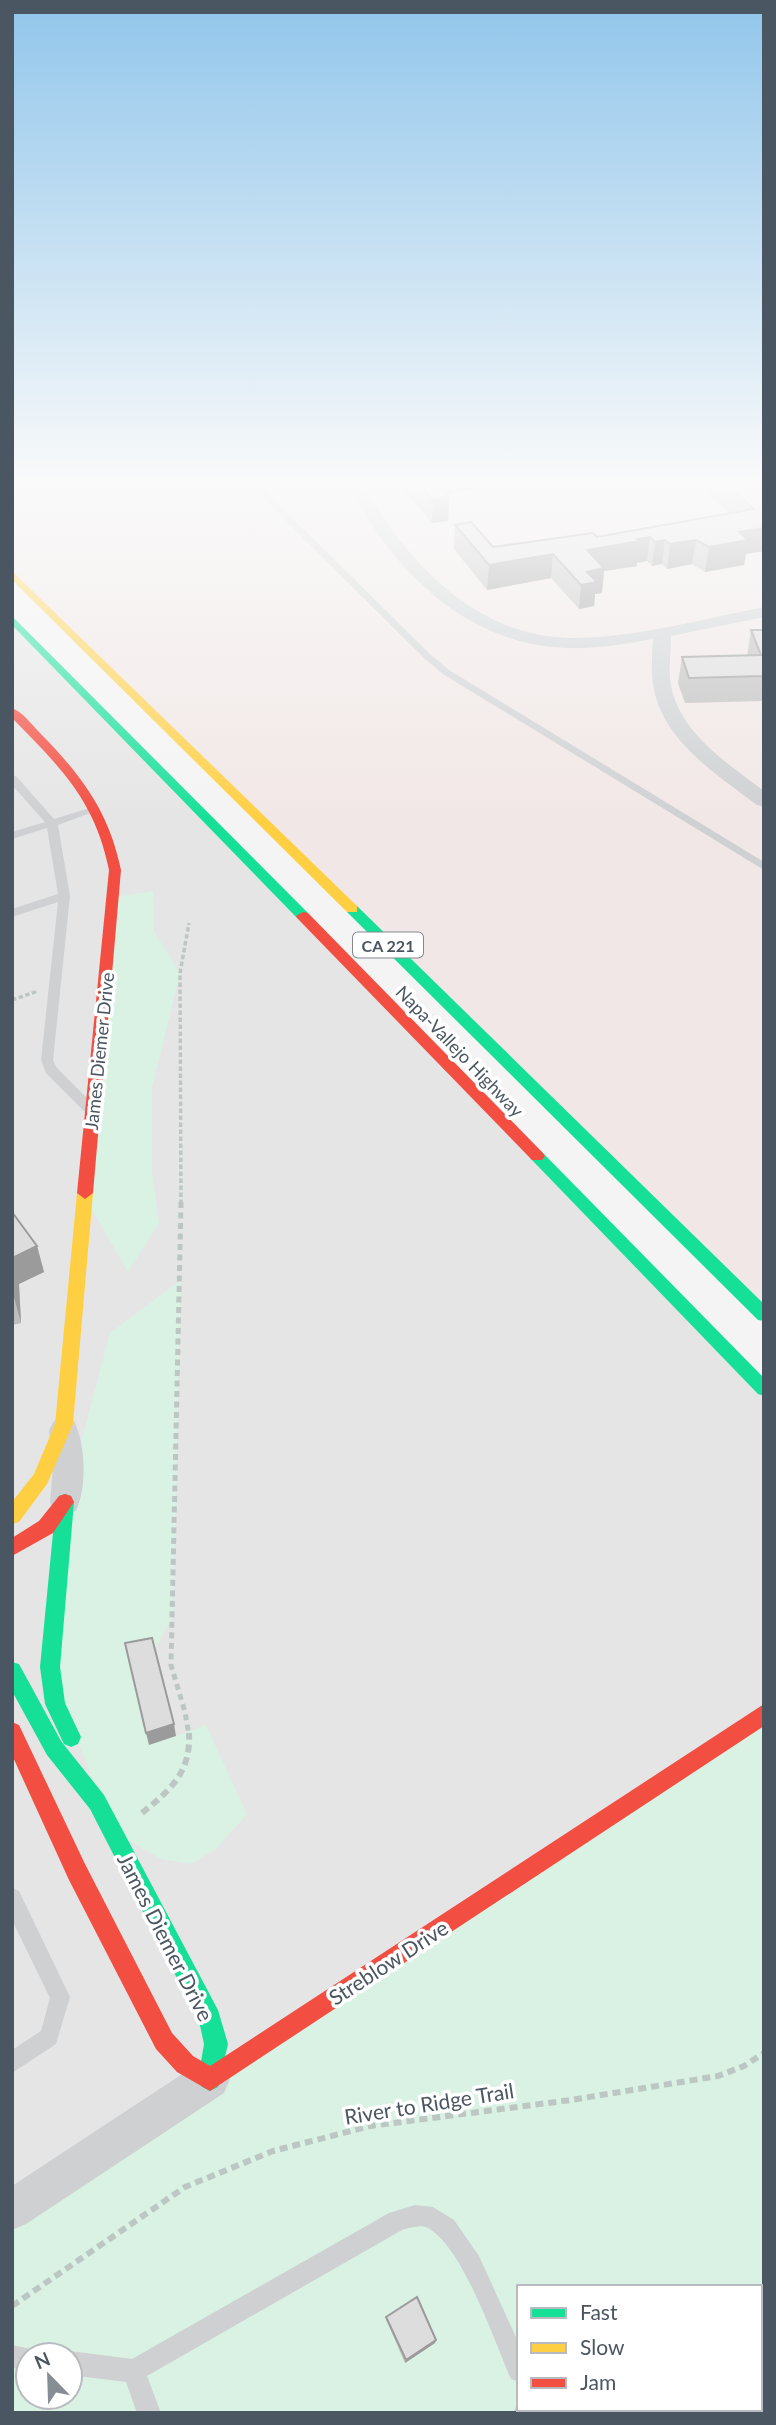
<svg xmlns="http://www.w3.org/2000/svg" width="776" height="2425" font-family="Lato,sans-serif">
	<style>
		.education { fill: #e6e5e6 }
		.medical { fill: #f1e7e6 }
		.green { fill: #d9f2e3; fill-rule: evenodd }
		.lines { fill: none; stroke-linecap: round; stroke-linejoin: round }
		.path-far2 { stroke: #bcc7c4; stroke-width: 3.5; stroke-dasharray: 4.5 2.5; stroke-linecap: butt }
		.path-far1 { stroke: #bcc7c4; stroke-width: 5; stroke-dasharray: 6 4.5; stroke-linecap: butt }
		.path { stroke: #bcc7c4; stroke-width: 6; stroke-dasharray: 8 5; stroke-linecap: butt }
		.lane { fill: #ced0d2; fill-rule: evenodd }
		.street { fill: #ced0d2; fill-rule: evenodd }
		.fast { fill: #16e098; fill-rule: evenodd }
		.slow { fill: #ffcf43; fill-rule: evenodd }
		.jam { fill: #f24e42; fill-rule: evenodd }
		.wall { fill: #bebebf }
		.shaded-wall { fill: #9b9b9b }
		.building { fill: #ddddde; stroke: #9b9b9b; stroke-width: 2 }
		.labels { text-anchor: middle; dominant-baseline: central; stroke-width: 7; stroke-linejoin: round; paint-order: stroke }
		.shield { fill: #fff; stroke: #808990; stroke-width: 2 }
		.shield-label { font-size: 16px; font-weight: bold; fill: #4a5661 }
		.street-label { font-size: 18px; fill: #4a5661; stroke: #fff }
		.near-street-label { font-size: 21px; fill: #4a5661; stroke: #fff }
	</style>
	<rect width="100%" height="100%" fill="#f4f4f4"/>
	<polygon class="education" points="12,619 764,1389 764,1714 12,2210"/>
	<polygon class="medical" points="12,480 764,480 764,1315 12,574"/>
	<g class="green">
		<polygon points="153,891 154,931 180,973 152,1088 152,1172 159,1223 128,1272 85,1198 114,897"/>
		<polygon points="181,1280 173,1617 154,1650 176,1736 206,1725 247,1814 216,1849 191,1864 161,1859 112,1831 50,1667 65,1502 110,1333"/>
		<path d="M764 1714V2413H12V2210ZM519 2287H760V2409H519ZM28 2355H70V2397H28Z"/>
	</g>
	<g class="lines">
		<g class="path-far2">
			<polyline points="12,1000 38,991"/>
			<polyline points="181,1204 180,973 189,923"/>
		</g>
		<polyline class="path-far1" points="181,1202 171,1665 185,1712 189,1735"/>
		<g class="path">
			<path d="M142 1813C170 1790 191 1773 189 1733"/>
			<polyline points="12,2306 185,2187 273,2151 370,2126 571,2100 718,2076 744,2066 764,2053"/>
		</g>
		<g class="lane">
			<polygon points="245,480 254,480 430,654 449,670 764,862 764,870 443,674 424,658"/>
			<polygon points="12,775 16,776 54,819 96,806 101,809 58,825 70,896 53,1060 57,1068 94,1105 96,1108 89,1113 84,1111 46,1073 41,1060 58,902 12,917 12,909 58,894 47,828 12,839 12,832 45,822 12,785"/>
			<polygon points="12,1888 19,1891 70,1997 56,2044 12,2073 12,2050 41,2031 50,1998 12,1920"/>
			<path d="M415 2205 433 2207 454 2220 479 2256 519 2344V2382L511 2379C495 2343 463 2247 428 2228 421 2224 410 2228 402 2230L147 2376 161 2413H137L126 2382 70 2375V2355H62L70 2351 132 2359 389 2213Z"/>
			<polygon points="12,2345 36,2350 38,2355 28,2355 28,2370 12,2368"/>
			<polygon points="519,2400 519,2409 538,2409 537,2413 513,2413"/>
		</g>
		<g class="street">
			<path d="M345 480H361C403 559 474 636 569 638 631 639 702 619 764 607V617L671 636C671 652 668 670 671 686 681 734 727 763 764 791V807L757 805C716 774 660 739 653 683 651 669 652 654 653 639 625 644 596 649 568 648 465 646 390 567 345 480Z"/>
			<path d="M64 1418 74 1421C86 1445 87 1488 76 1511L65 1515 54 1511 50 1502 53 1466 49 1430 54 1421Z"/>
			<polygon points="210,2059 224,2065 230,2079 224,2093 26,2224 12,2230 12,2186 196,2065"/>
		</g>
		<g class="fast">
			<polygon points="12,616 308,913 308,919 298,919 12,625"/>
			<polygon points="352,905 357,906 764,1304 764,1321 758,1320 347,912 347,906"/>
			<polygon points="537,1151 542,1152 764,1378 764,1396 758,1394 532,1160 529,1156 532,1152"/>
			<polygon points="65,1494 71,1496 74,1502 60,1667 65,1703 81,1737 78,1744 71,1747 64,1744 45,1704 40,1667 56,1502 59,1496"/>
			<polygon points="12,1662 19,1664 61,1741 104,1795 218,2010 228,2044 218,2087 210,2091 202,2087 198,2079 204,2044 199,2021 90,1809 47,1755 12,1691"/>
		</g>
		<g class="slow">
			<polygon points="12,571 357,906 357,912 347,912 12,580"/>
			<polygon points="85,1187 93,1193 73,1424 47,1484 19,1522 12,1524 12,1502 34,1474 55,1424 77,1193"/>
		</g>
		<g class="jam">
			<path d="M12 708C23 712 32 725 40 733 81 775 109 811 121 870L93 1193 85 1199 77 1193 109 870C95 800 60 767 12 718Z"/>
			<polygon points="303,912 308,913 542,1152 545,1156 542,1160 532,1160 298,919 296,916"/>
			<polygon points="65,1494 71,1496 74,1502 53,1533 12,1556 12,1538 39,1521 59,1496"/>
			<polygon points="764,1704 764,1726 210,2091 177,2072 156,2049 69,1880 12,1755 12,1722 19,1725 85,1864 172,2033 193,2056 210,2066"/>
		</g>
	</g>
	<g class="wall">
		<polygon points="402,480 512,480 446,494 449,497 448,521 432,523 402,488"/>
		<polygon points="692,480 764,480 750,483 752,485 764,486 764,551 746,554 744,565 705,572 692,564 667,569 662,564 652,566 647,561 637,563 637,566 604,571 602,593 595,594 594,606 579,609 551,578 487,590 454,549 455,525 493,547 597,537 729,513"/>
		<polygon points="751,630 764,630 764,701 685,703 678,683 682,657 747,656"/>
		<polygon points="12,1212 37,1246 44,1272 19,1284 21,1323 12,1325"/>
		<polygon points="386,2317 435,2343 405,2363 386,2319"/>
	</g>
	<g class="shaded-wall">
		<polygon points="429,480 512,480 431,498"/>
		<polygon points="721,480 764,480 729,487"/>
		<polygon points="449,497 448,521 432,523 433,500"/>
		<polygon points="764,528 764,551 746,554 744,565 705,572 709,547 739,532"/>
		<polygon points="650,537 647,561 637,563 637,566 604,571 602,593 595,594 594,606 579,609 581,585 587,550"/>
		<polygon points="665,540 662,564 652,566 655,542"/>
		<polygon points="696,540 692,564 667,569 670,544"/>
		<polygon points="553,554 551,578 487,590 489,565"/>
		<polygon points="37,1246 44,1272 19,1284 21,1323 14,1297 12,1258"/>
		<polygon points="174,1724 176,1736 149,1745 146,1733"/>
		<polygon points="436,2340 435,2343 405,2363 406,2360"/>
	</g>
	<g class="building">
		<polygon points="416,480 434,480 449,497 433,500"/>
		<polygon points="721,480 747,480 764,494 764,528 739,532 748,540 709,547 696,540 670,544 665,540 655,542 650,537 637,539 640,541 587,550 604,568 587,572 597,582 581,585 553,554 489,565 455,525 471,522 493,547 593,533 597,537 754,509"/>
		<polygon points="760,483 764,486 764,494 752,485"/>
		<polygon points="751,630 764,630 764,676 689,678 682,657 761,655"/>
		<polygon points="12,1212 37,1246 12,1258 14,1297 12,1298"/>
		<polygon points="152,1638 174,1724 146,1733 125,1643"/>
		<polygon points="417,2297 436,2340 406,2360 386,2317"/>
	</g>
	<linearGradient id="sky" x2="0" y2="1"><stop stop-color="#91c6eb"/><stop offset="0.59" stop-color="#fafafa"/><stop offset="1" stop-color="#fafafa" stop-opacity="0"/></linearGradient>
	<rect width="776" height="820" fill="url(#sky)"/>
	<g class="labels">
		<rect class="shield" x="353" y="932.5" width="70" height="25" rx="5"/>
		<g class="shield-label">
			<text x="388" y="945">CA 221</text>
		</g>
		<g class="street-label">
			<text transform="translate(99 1051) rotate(-84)">James Diemer Drive</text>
			<text transform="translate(460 1051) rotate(46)">Napa-Vallejo Highway</text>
		</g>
		<g class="near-street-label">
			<text transform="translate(166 1937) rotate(63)">James Diemer Drive</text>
			<text transform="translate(388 1962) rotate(-33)">Streblow Drive</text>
			<text transform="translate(429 2103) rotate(-9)">River to Ridge Trail</text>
		</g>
	</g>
	<rect width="776" height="2425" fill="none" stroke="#4a5661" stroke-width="28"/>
	<rect x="517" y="2285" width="245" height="126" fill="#ffffff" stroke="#b7bbc0" stroke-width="2"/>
	<rect x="531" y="2308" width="35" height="10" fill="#16e098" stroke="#b7bbc0" stroke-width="2"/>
	<text x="580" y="2320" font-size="21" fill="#4a5661">Fast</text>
	<rect x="531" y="2343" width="35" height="10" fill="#ffcf43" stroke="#b7bbc0" stroke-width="2"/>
	<text x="580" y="2355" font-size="21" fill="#4a5661">Slow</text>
	<rect x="531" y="2378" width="35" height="10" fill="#f24e42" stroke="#b7bbc0" stroke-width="2"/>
	<text x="580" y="2390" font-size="21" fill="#4a5661">Jam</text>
	<g transform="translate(49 2376) rotate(337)"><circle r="33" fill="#ffffff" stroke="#b7bbc0" stroke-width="2"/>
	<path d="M0-5L12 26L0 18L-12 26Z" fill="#868d94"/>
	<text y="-10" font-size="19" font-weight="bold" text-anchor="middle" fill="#4a5661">N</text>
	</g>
</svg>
